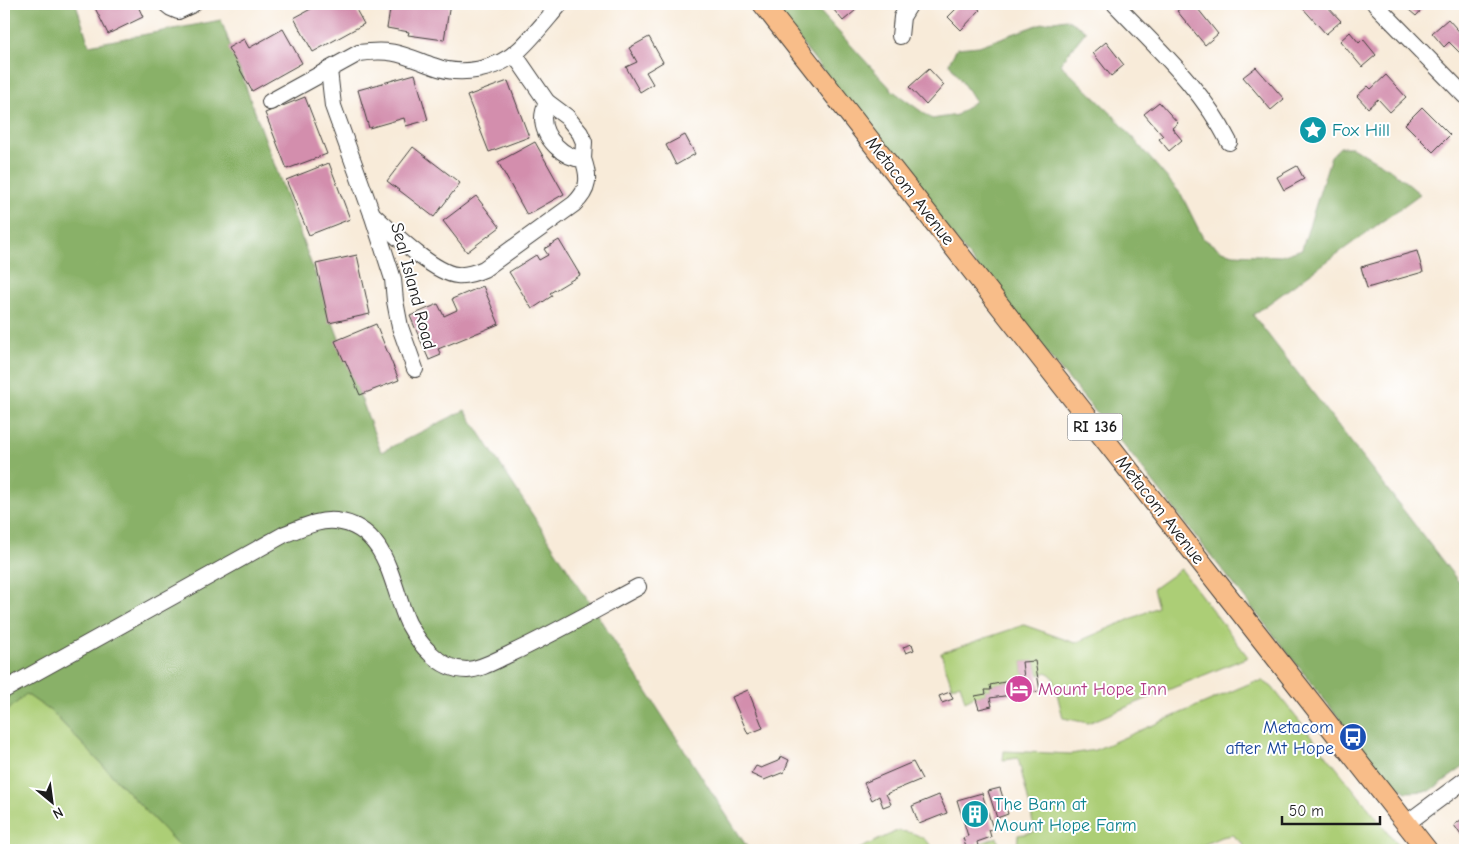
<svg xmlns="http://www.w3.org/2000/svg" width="1469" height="854" font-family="'Comic Neue',sans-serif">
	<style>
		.green { fill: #acce76; stroke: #647549 }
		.forest { fill: #89b167; stroke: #526642 }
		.building { fill: #d38ead }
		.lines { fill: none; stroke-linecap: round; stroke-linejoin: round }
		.minor-casing { stroke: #3d3b38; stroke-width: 18 }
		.major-casing { stroke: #3d3b38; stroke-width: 22 }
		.minor { stroke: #fff; stroke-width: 16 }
		.major { stroke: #f8bd89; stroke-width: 20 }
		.labels { text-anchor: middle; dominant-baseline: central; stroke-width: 4; stroke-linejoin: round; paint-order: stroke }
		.shield { fill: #fff; stroke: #606060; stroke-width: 1 }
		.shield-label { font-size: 16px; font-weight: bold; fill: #1c1c1c }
		.culture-label { font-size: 18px; fill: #0d838f; stroke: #fff; text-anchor: start }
		.street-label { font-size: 18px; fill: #1c1c1c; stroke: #fff }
		.hotel-label { font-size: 18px; fill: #b23c85; stroke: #fff; text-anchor: start }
		.transit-label { font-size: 18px; fill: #164399; stroke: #fff; text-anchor: end }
	</style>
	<rect width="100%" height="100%" fill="#fff"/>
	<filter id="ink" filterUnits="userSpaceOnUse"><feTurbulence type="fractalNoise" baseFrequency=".02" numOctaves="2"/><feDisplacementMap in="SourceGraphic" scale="10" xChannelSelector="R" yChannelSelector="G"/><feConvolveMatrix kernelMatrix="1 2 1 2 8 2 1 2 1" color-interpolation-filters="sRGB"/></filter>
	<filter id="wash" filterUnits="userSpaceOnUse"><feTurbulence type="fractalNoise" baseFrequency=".0096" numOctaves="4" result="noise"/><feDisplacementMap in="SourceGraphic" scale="20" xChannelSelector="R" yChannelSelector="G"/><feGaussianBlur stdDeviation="1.12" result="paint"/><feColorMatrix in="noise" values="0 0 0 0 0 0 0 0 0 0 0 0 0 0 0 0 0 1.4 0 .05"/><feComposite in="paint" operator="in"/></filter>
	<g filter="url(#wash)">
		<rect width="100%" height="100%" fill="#f8ebd9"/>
		<g class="green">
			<polygon points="1181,569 1248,657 1088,723 1063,718 1053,677 1047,672 1039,675 1035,661 1022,662 1024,678 991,685 991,690 985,690 986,694 975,696 965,701 960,684 952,687 941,653 1024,625 1075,643 1158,607 1153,589"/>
			<polygon points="1263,681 1272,687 1402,850 1246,850 1241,842 1232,835 1221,837 1192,850 1017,850 1018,835 1034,832 1031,811 1018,758 1003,760 1004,751 1071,754 1095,750 1253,682"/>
			<polygon points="26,694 52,712 183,850 4,850 4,714"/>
			<path d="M897 831C916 832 922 836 936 850H857Z"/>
			<polygon points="997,837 999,846 982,850 979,844"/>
		</g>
		<g class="forest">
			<polygon points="4,4 76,4 89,45 221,20 381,452 465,410 749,850 183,850 52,712 26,694 4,714"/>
			<polygon points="771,4 813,4 893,91 932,119 957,115 975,101 949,63 957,48 979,46 1043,23 1066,19 1086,31 1060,64 1113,115 1181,194 1203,238 1222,251 1234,254 1281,256 1302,249 1331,156 1340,147 1352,147 1390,169 1420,194 1253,315 1465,590 1465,766 1430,791 1406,792 1387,779 1134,458 1010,309"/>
		</g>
		<g id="blocks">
			<g class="building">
				<polygon points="93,4 137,4 143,17 108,34"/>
				<polygon points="320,4 353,4 364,24 313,52 294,18"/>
				<polygon points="391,4 450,4 444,40 408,35 409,32 387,28"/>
				<polygon points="660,4 671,4 663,8"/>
				<polygon points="829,4 851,4 856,10 843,21"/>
				<polygon points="961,4 973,4 980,10 961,30 948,17"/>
				<polygon points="1186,4 1194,4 1218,34 1205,45 1177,11"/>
				<polygon points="1301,4 1314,4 1318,7 1321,4 1325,4 1341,21 1326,34 1300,5"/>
				<polygon points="1402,4 1427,4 1416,16"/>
				<polygon points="1448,19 1465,38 1465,54 1463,56 1449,42 1444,47 1432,33"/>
				<polygon points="283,29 302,63 252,91 228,48 244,39 249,48"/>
				<polygon points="1350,32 1359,43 1363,39 1376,55 1362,67 1340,41"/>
				<polygon points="649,37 663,62 646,72 653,84 640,92 626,67 637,62 629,48"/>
				<polygon points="1106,42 1124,65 1111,76 1093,53"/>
				<polygon points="1256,67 1284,99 1271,110 1243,77"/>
				<polygon points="929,69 944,85 926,105 909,87"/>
				<polygon points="415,74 428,120 406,126 404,118 369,128 358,90"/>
				<polygon points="1386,75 1406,97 1390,112 1378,99 1368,108 1357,96 1368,86 1371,89"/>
				<polygon points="508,81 529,137 489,152 467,96"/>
				<polygon points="305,97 327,154 287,169 265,113"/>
				<polygon points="1159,102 1178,123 1172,128 1182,140 1169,151 1159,139 1163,136 1144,114"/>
				<polygon points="1422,107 1450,135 1433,152 1405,124"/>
				<polygon points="685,135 695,154 676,165 666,145"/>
				<polygon points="535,142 564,194 527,215 498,162"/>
				<polygon points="413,147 460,183 434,217 387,181"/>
				<polygon points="329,163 350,219 309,235 286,180"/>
				<polygon points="1297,166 1304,179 1284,190 1277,177"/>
				<polygon points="476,196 500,227 467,252 443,221"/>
				<polygon points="559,240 580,275 550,293 552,296 532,309 509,272 536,255 539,260 548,255 544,249"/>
				<polygon points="1417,251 1423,272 1367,288 1361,267"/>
				<polygon points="357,255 370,314 329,323 316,264"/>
				<polygon points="483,286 499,324 438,349 441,355 429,360 410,316 438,304 444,316 457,310 452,299"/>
				<polygon points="376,324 399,380 360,395 345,360 344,361 335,341"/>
				<polygon points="912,644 914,650 906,653 903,647"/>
				<polygon points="1035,661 1040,691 990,698 992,706 979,709 975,696 986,694 985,690 991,690 990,685 1024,678 1022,662"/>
				<polygon points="748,690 763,728 748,734 732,697"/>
				<polygon points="950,692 953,699 942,703 939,696"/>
				<polygon points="781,756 789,760 784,772 764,780 751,774 756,766 761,768 778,761"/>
				<polygon points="913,762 922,779 886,794 891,804 883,807 879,796 872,800 864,783"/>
				<polygon points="1000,788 1008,814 997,818 988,791"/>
				<polygon points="982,793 993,829 989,830 991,837 977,842 978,846 967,850 963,838 968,836 957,800"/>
				<polygon points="939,795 947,813 919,824 912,806"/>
				<polygon points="1465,817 1465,841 1454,825"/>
			</g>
		</g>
	</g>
	<g filter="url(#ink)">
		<use href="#blocks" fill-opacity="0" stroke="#3d3b38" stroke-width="1"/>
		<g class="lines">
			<g class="minor-casing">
				<g id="minor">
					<polyline points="166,4 171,8 178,11 193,4"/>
					<path d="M1115 4C1156 47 1202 88 1229 142"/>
					<polyline points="1375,4 1465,96"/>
					<polyline points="900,36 902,17 910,4"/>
					<polyline points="514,54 547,102 567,117 580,133 584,142 583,159"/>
					<polyline points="329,70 333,106 372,214 393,279 395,301 400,327 415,369"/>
					<path d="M270 102 359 53C393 48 403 55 433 66 461 77 497 70 519 50 534 36 547 19 560 4"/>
					<path d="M372 214C390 230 433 273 457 275 467 276 475 273 484 269L574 204C589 190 590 178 583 159 563 158 543 138 543 118 543 113 545 107 547 102"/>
					<path d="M4 690 285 534C301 528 319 519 336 521 388 527 391 586 408 623 414 634 421 645 430 653 441 664 452 670 467 670 482 669 496 660 510 654 553 634 595 610 638 587"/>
					<polyline points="1407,823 1465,780"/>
				</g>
			</g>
			<g class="major-casing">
				<polyline id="major" points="763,4 1427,850"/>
			</g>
			<use href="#minor" class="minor"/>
			<use href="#major" class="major"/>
		</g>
	</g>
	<defs>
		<g id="sight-disc" transform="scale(1.4375)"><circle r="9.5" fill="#0f9aa8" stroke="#fff"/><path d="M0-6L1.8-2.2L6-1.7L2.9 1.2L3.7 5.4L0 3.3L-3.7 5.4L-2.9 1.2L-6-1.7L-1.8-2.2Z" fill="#fff"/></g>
		<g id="hotel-disc" transform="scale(1.4375)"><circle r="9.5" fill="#d1479c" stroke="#fff"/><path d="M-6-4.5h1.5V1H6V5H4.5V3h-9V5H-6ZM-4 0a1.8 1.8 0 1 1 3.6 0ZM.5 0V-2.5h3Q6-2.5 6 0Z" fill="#fff"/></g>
		<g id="bus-disc" transform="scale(1.4375)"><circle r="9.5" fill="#1a4fb4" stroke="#fff"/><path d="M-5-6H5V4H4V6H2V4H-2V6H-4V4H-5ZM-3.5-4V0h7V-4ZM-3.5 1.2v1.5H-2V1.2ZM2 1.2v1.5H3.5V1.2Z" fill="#fff"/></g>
		<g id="building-disc" transform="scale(1.4375)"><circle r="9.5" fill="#0f9aa8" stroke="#fff"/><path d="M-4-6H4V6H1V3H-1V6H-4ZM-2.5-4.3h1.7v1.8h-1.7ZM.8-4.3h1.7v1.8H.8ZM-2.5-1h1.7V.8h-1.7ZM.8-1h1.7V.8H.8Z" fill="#fff"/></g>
	</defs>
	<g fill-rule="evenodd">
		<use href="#sight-disc" x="1313" y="130"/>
		<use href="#hotel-disc" x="1019" y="689"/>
		<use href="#bus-disc" x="1353" y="737"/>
		<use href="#building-disc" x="975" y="814"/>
	</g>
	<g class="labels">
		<rect class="shield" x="1067.5" y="413.5" width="55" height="27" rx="4"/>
		<g class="shield-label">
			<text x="1095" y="427">RI 136</text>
		</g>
		<g class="culture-label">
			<text x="1332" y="130">Fox Hill</text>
			<text x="994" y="804">The Barn at<tspan x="994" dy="21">Mount Hope Farm</tspan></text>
		</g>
		<g class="street-label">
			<text transform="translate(910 191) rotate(52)">Metacom Avenue</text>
			<text transform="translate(413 286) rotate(75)">Seal Island Road</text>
			<text transform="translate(1160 510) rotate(52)">Metacom Avenue</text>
		</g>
		<g class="hotel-label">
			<text x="1038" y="689">Mount Hope Inn</text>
		</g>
		<g class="transit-label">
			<text x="1334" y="727">Metacom<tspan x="1334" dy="21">after Mt Hope</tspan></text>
		</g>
	</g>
	<rect width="1469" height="854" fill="none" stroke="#fff" stroke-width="20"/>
	<g transform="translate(52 802) rotate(151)" stroke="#ffffff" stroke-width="4" paint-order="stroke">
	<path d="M0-4L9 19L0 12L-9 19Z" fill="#1c1c1c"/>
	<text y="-8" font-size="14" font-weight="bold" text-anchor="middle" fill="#1c1c1c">N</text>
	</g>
	<path d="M1282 816v8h98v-8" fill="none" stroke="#1c1c1c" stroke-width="2.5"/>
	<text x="1289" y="816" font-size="15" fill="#1c1c1c" stroke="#ffffff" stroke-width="4" paint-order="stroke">50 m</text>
</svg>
